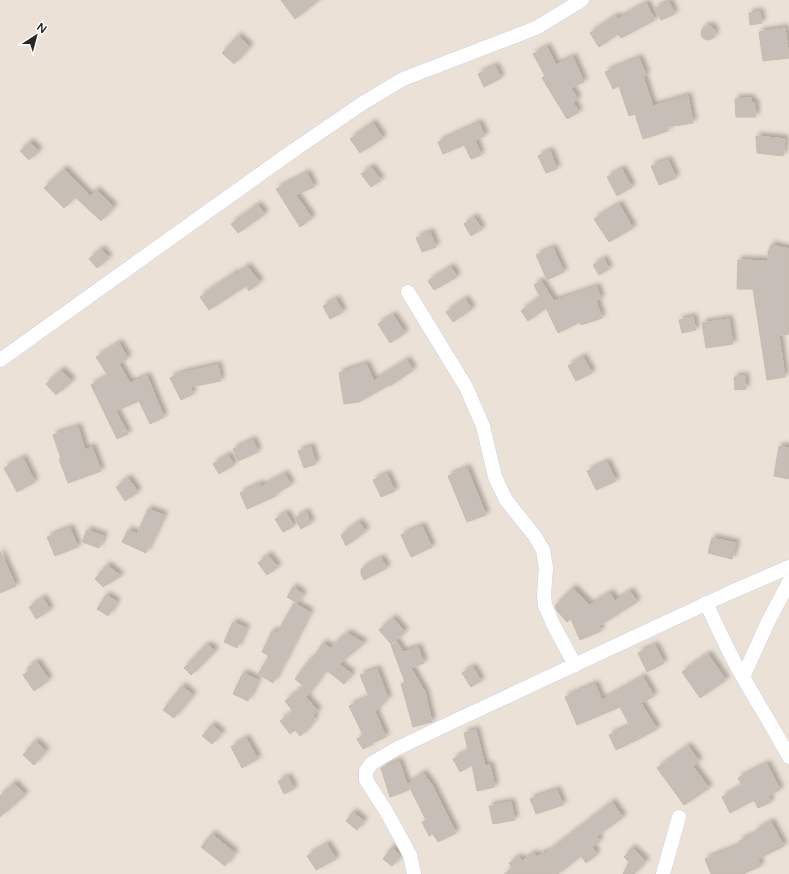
<svg xmlns="http://www.w3.org/2000/svg" width="789" height="874" font-family="'Varela Round',sans-serif">
	<style>
		.building { fill: #c7beb7; stroke: #c7bdb0; filter: url(#shadow) }
		.lines { fill: none; stroke-linecap: round; stroke-linejoin: round }
		.minor-casing { stroke: #ccd2e3; stroke-width: 15 }
		.minor { stroke: #fff; stroke-width: 14 }
	</style>
	<defs>
		<filter id="shadow"><feDropShadow dx="3.5" dy="-3.5" stdDeviation="2" flood-color="#0004"/></filter>
	</defs>
	<rect width="100%" height="100%" fill="#ece1d6"/>
	<g class="building">
		<polygon points="281,0 319,0 295,19"/>
		<polygon points="669,2 675,14 661,20 655,8"/>
		<polygon points="646,3 655,20 621,38 618,34 599,47 590,33 616,16 618,19"/>
		<polygon points="760,12 762,23 750,25 749,13"/>
		<circle cx="708" cy="33" r="7"/>
		<polygon points="785,28 789,58 763,61 759,32"/>
		<polygon points="238,36 250,47 234,64 222,53"/>
		<polygon points="547,47 556,65 573,57 584,82 571,88 578,99 573,102 579,112 567,119 542,78 545,76 533,54"/>
		<polygon points="639,58 646,75 643,76 653,106 688,96 693,123 667,127 668,131 643,139 635,114 629,116 619,86 613,89 605,72"/>
		<polygon points="495,66 501,78 484,87 478,74"/>
		<polygon points="751,98 751,102 755,103 756,117 736,117 735,99"/>
		<polygon points="373,123 383,138 360,153 350,139"/>
		<polygon points="479,123 485,136 475,140 481,155 471,159 464,145 443,154 438,142"/>
		<polygon points="756,136 785,139 783,156 757,153"/>
		<polygon points="30,142 39,151 29,160 20,151"/>
		<polygon points="550,151 557,169 546,173 538,156"/>
		<polygon points="668,160 676,178 659,185 651,166"/>
		<polygon points="371,167 381,180 371,187 361,174"/>
		<polygon points="64,169 90,196 96,190 114,207 101,221 75,197 64,208 44,188"/>
		<polygon points="622,169 632,187 617,196 607,177"/>
		<polygon points="307,173 314,187 296,195 312,218 300,227 276,189"/>
		<polygon points="619,204 633,228 609,242 594,219"/>
		<polygon points="258,205 265,214 238,233 231,224"/>
		<polygon points="474,217 482,229 471,236 464,224"/>
		<polygon points="430,232 436,247 422,252 416,238"/>
		<polygon points="771,245 789,249 789,334 779,335 785,377 767,380 753,289 737,289 738,260 768,261 768,252"/>
		<polygon points="553,248 564,272 547,280 536,255"/>
		<polygon points="101,249 109,258 97,268 89,259"/>
		<polygon points="604,259 609,269 599,275 593,265"/>
		<polygon points="247,266 260,282 249,291 246,286 209,310 200,297 235,273 236,275"/>
		<polygon points="451,267 457,277 434,290 428,281"/>
		<polygon points="541,281 554,301 597,287 601,299 596,300 602,318 581,325 580,322 558,333 546,308 528,321 521,311 540,297 534,285"/>
		<polygon points="336,299 343,312 330,319 323,306"/>
		<polygon points="465,299 472,309 453,322 446,312"/>
		<polygon points="393,315 405,333 390,343 378,324"/>
		<polygon points="693,317 696,330 682,333 679,320"/>
		<polygon points="729,319 733,344 706,348 702,323"/>
		<polygon points="119,343 128,358 119,364 130,383 147,376 164,417 150,424 139,401 116,411 128,434 117,439 91,385 108,376 96,357"/>
		<polygon points="583,357 592,373 576,381 568,366"/>
		<polygon points="407,360 413,370 390,386 389,385 359,402 344,404 339,373 366,364 374,381"/>
		<polygon points="218,365 221,381 190,387 193,394 181,400 170,378 182,373"/>
		<polygon points="61,370 72,381 56,395 46,384"/>
		<polygon points="745,376 746,389 735,390 734,377"/>
		<polygon points="78,427 85,450 92,447 101,471 68,483 59,459 61,459 53,435"/>
		<polygon points="253,440 258,452 238,461 233,449"/>
		<polygon points="779,446 789,448 789,479 774,476"/>
		<polygon points="311,447 316,464 304,468 298,451"/>
		<polygon points="228,455 234,465 219,474 213,464"/>
		<polygon points="23,458 35,482 17,492 4,468"/>
		<polygon points="607,462 616,481 596,490 587,471"/>
		<polygon points="467,468 486,515 467,522 448,476"/>
		<polygon points="285,474 291,485 275,494 276,496 247,509 240,493 260,484 261,487"/>
		<polygon points="387,474 395,491 381,497 373,480"/>
		<polygon points="128,478 138,492 125,501 116,487"/>
		<polygon points="148,509 164,515 146,553 122,542 128,530 137,534"/>
		<polygon points="306,512 311,523 301,529 295,518"/>
		<polygon points="286,513 294,526 283,532 275,519"/>
		<polygon points="359,522 366,531 346,546 341,535"/>
		<polygon points="422,526 432,547 411,557 401,535"/>
		<polygon points="70,528 78,547 55,556 47,537"/>
		<polygon points="87,530 104,536 99,548 82,542"/>
		<polygon points="712,538 736,543 732,559 708,553"/>
		<polygon points="0,551 16,586 0,593"/>
		<polygon points="268,555 278,567 267,575 258,563"/>
		<polygon points="381,558 387,568 364,580 361,574 361,569"/>
		<polygon points="107,565 121,576 103,587 95,579"/>
		<polygon points="293,587 303,594 297,603 287,597"/>
		<polygon points="573,588 590,605 610,593 615,601 630,591 637,602 599,626 601,631 580,640 571,619 567,622 557,611 555,606"/>
		<polygon points="106,595 117,602 108,616 97,609"/>
		<polygon points="43,598 50,610 36,619 29,607"/>
		<polygon points="294,603 310,612 273,683 258,674 269,656 262,652 272,631 277,633"/>
		<polygon points="393,618 405,632 391,644 379,630"/>
		<polygon points="233,622 246,628 237,648 224,642"/>
		<polygon points="347,633 364,643 339,664 352,674 344,684 326,670 306,697 318,711 313,716 315,719 305,732 300,736 295,730 290,734 280,721 293,711 285,701 304,686 295,679 310,659 311,661 323,643 330,648"/>
		<polygon points="397,642 403,652 418,647 424,663 411,668 425,692 432,722 413,727 401,684 405,682 391,645"/>
		<polygon points="655,645 664,663 647,672 638,653"/>
		<polygon points="205,646 210,646 215,651 191,675 184,668"/>
		<polygon points="708,654 726,680 700,698 682,672"/>
		<polygon points="37,662 49,680 34,691 23,675 29,671 27,668"/>
		<polygon points="473,667 481,681 471,687 462,673"/>
		<polygon points="377,669 388,698 375,712 386,737 372,743 373,744 363,749 357,739 363,735 349,706 369,697 360,675"/>
		<polygon points="243,673 258,680 248,701 233,694"/>
		<polygon points="643,677 654,696 641,703 657,729 639,739 616,750 609,735 630,726 620,707 577,725 565,697 595,684 602,700"/>
		<polygon points="182,686 193,695 174,718 163,710"/>
		<polygon points="212,725 222,733 212,744 202,736"/>
		<polygon points="476,730 485,766 490,765 495,787 477,791 472,765 460,772 453,759 468,751 464,733"/>
		<polygon points="246,738 258,759 242,768 231,747"/>
		<polygon points="35,741 46,751 34,765 23,755"/>
		<polygon points="688,746 699,761 693,766 709,788 684,805 657,768"/>
		<polygon points="399,761 409,790 390,797 381,768"/>
		<polygon points="767,764 780,790 768,796 771,802 758,808 754,800 730,813 722,797 742,786 738,778"/>
		<polygon points="423,773 432,785 456,833 438,842 433,834 429,836 422,822 426,820 408,784"/>
		<polygon points="288,777 294,789 284,794 278,781"/>
		<polygon points="14,783 25,795 0,817 0,796"/>
		<polygon points="557,790 563,805 536,814 530,799"/>
		<polygon points="511,802 515,820 493,824 489,806"/>
		<polygon points="612,802 623,817 597,836 600,841 592,847 597,854 586,863 581,856 558,874 504,874 512,868 509,863 519,857 522,861 534,853 537,857 544,852 545,854"/>
		<polygon points="353,812 364,821 357,830 346,821"/>
		<polygon points="771,822 784,846 758,859 761,866 743,874 711,874 705,859 741,845 739,841 757,833 756,830"/>
		<polygon points="212,834 235,853 225,866 201,847"/>
		<polygon points="327,844 336,859 316,870 307,856"/>
		<polygon points="392,847 401,856 392,866 383,859"/>
		<polygon points="632,848 646,861 634,874 623,874 629,862 624,857"/>
	</g>
	<g class="lines">
		<g class="minor-casing">
			<g id="minor">
				<polyline points="408,292 466,387 483,426 495,477 506,500 534,535 543,550 546,568 544,595 545,605 553,624 575,665"/>
				<polyline points="0,360 294,150 363,103 403,79 536,28 582,0"/>
				<path d="M706 603C718 628 729 654 743 677 758 704 775 730 789 757"/>
				<polyline points="743,677 768,622 789,582"/>
				<polyline points="414,874 410,855 386,811 366,780 366,771 372,763 396,749 446,725 729,593 789,567"/>
				<polyline points="663,874 679,817"/>
			</g>
		</g>
		<use href="#minor" class="minor"/>
	</g>
	<g transform="translate(36 36) rotate(36)" stroke="#ffffff" stroke-width="3" paint-order="stroke">
	<path d="M0-3L7 15L0 10L-7 15Z" fill="#272727"/>
	<text y="-6" font-size="11" font-weight="bold" text-anchor="middle" fill="#272727">N</text>
	</g>
</svg>
